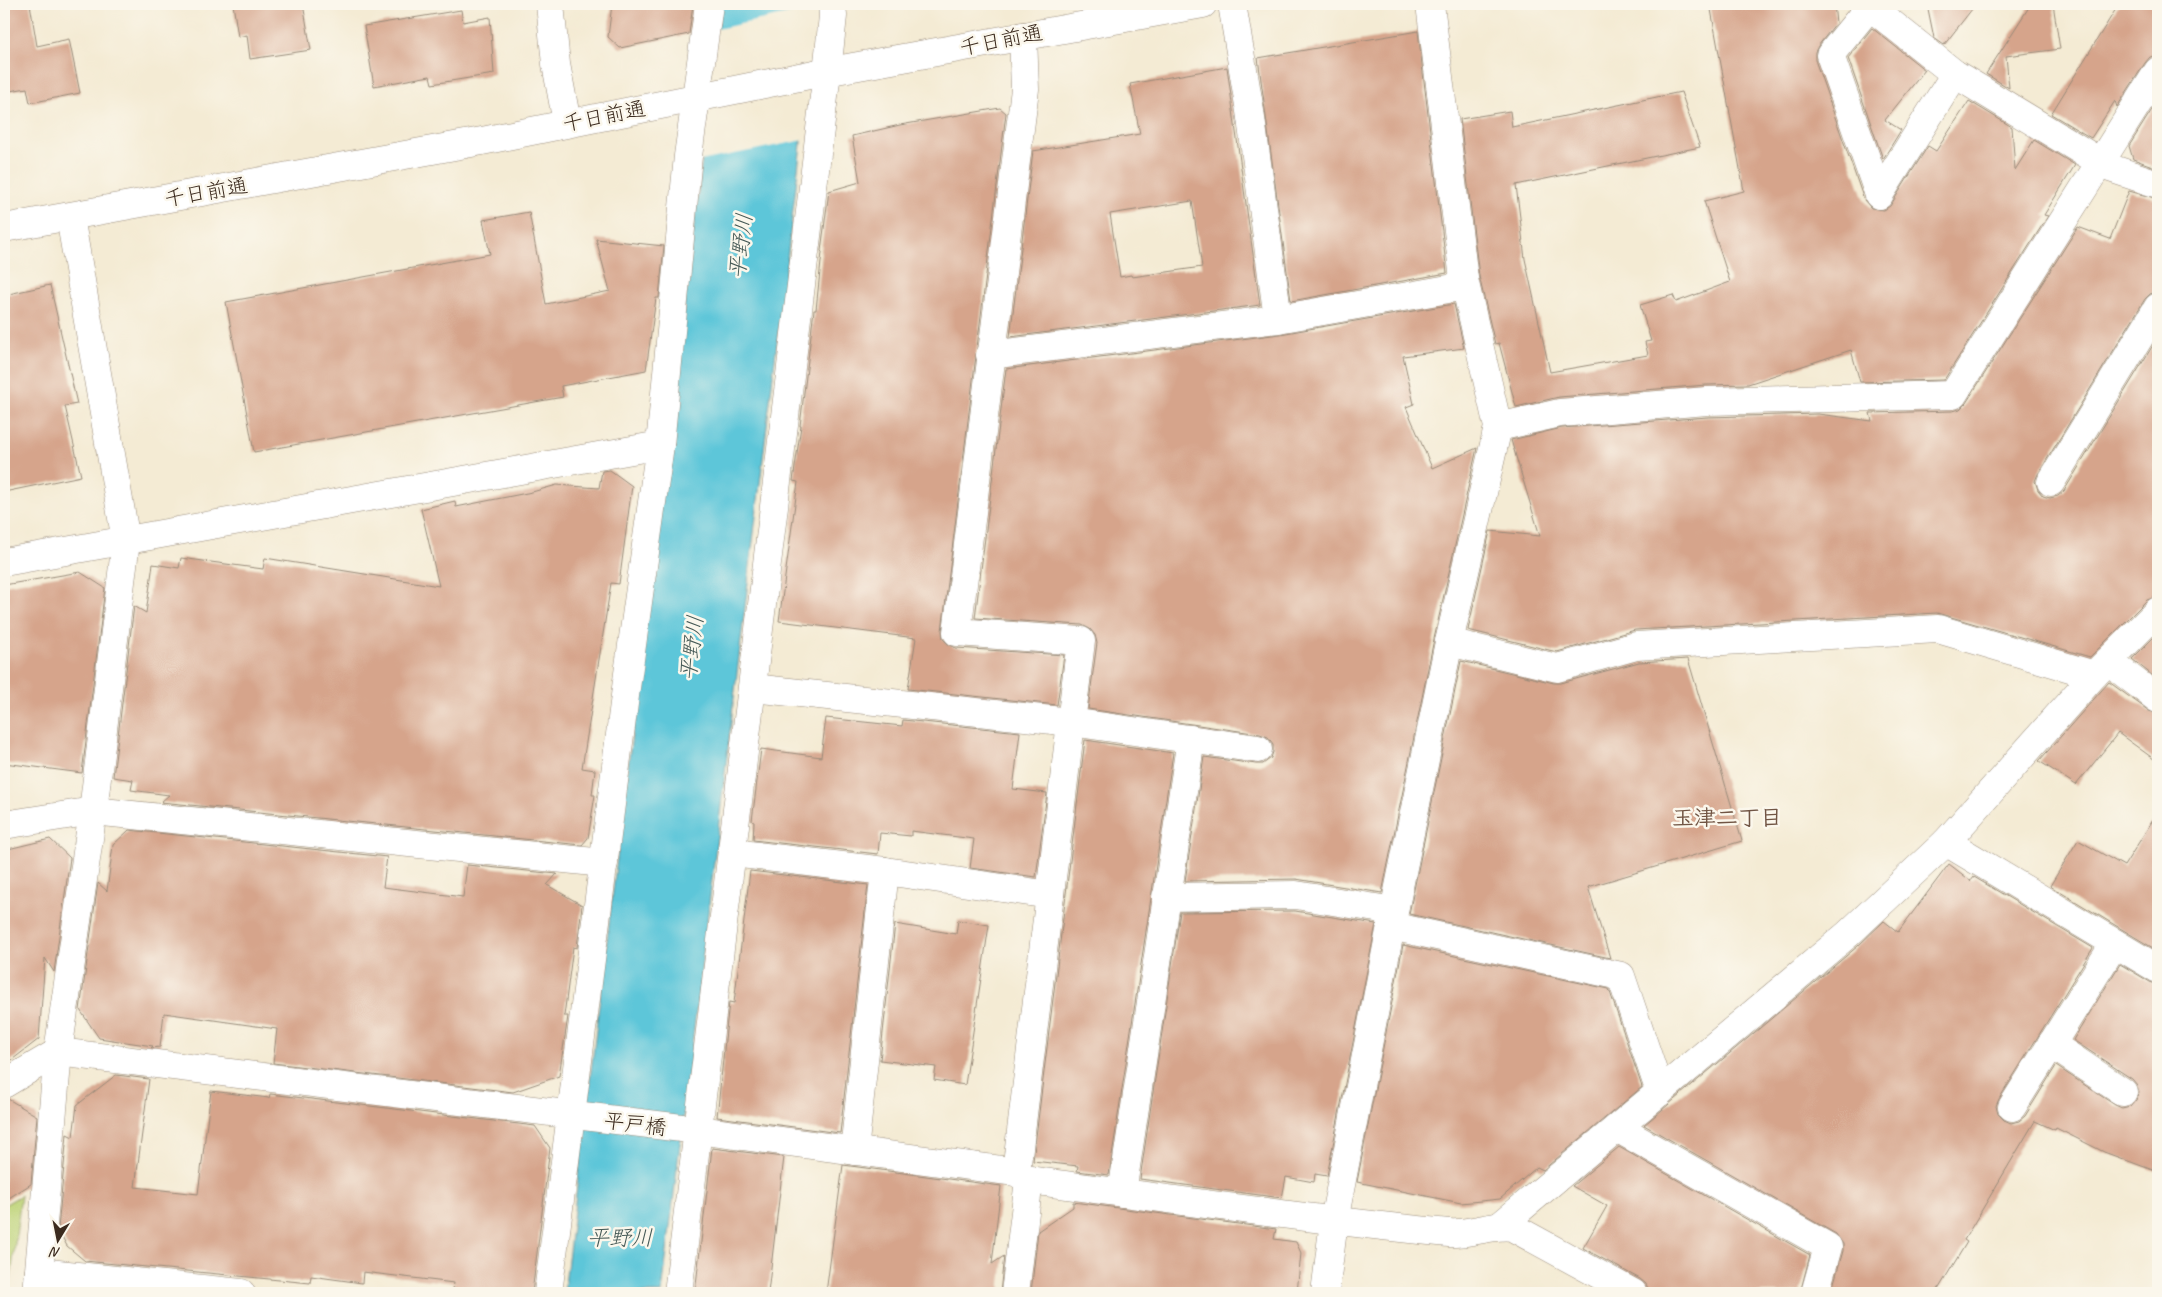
<svg xmlns="http://www.w3.org/2000/svg" width="2162" height="1297" font-family="Caveat,'Klee One',sans-serif">
	<style>
		.green { fill: #bdd377; stroke: #7c7e4a }
		.water { fill: #5dc6d9; stroke: #4c787c }
		.pier { fill: #f4ebd4 }
		.building { fill: #d6a48b; fill-rule: evenodd }
		.lines { fill: none; stroke-linecap: round; stroke-linejoin: round }
		.minor-casing { stroke: #988a79; stroke-width: 29 }
		.major-casing { stroke: #988a79; stroke-width: 29 }
		.minor { stroke: #fff; stroke-width: 28 }
		.major { stroke: #fff; stroke-width: 28 }
		.labels { text-anchor: middle; dominant-baseline: central; stroke-width: 5; stroke-linejoin: round; paint-order: stroke }
		.street-label { font-size: 21px; fill: #3b2a1e; stroke: #fbf7ec }
		.water-label { font-size: 22px; font-style: italic; fill: #455956; stroke: #fbf7ec }
		.neighbourhood-label { font-size: 22px; font-weight: bold; fill: #715544; stroke: #fbf7ec }
	</style>
	<rect width="100%" height="100%" fill="#fbf7ec"/>
	<filter id="ink" filterUnits="userSpaceOnUse"><feTurbulence type="fractalNoise" baseFrequency=".02" numOctaves="2"/><feDisplacementMap in="SourceGraphic" scale="10" xChannelSelector="R" yChannelSelector="G"/><feConvolveMatrix kernelMatrix="1 2 1 2 8 2 1 2 1" color-interpolation-filters="sRGB"/></filter>
	<filter id="wash" filterUnits="userSpaceOnUse"><feTurbulence type="fractalNoise" baseFrequency=".0096" numOctaves="4" result="noise"/><feDisplacementMap in="SourceGraphic" scale="20" xChannelSelector="R" yChannelSelector="G"/><feGaussianBlur stdDeviation="1.12" result="paint"/><feColorMatrix in="noise" values="0 0 0 0 0 0 0 0 0 0 0 0 0 0 0 0 0 1.4 0 .05"/><feComposite in="paint" operator="in"/></filter>
	<g filter="url(#wash)">
		<rect width="100%" height="100%" fill="#f4ebd4"/>
		<polygon class="green" points="21,1195 9,1293 4,1293 4,1205"/>
		<polygon class="water" points="721,4 818,4 662,1293 564,1293"/>
		<polygon class="pier" points="820,7 804,140 700,161 717,29"/>
		<g id="blocks">
			<g class="building">
				<polygon points="4,4 30,4 37,46 69,39 80,93 30,103 27,88 4,92"/>
				<polygon points="233,4 303,4 311,50 250,59 247,35 238,37"/>
				<polygon points="612,4 693,4 689,34 620,48 608,37"/>
				<polygon points="1710,4 1834,4 1836,23 1818,46 1815,52 1815,60 1864,200 1871,208 1884,210 1890,206 1928,146 1936,151 1969,101 2012,127 2015,170 2034,140 2075,165 2044,215 2048,216 1944,380 1860,382 1851,350 1748,384 1706,385 1559,397 1516,407 1499,343 1495,344 1479,276 1460,119 1510,111 1512,127 1681,92 1700,147 1516,185 1525,259 1550,372 1648,355 1645,342 1651,341 1640,305 1673,295 1676,302 1730,282 1704,201 1744,191"/>
				<polygon points="1927,4 1976,4 1944,45 1934,38"/>
				<polygon points="2031,4 2053,4 2060,49 2006,56 2009,88 1986,74"/>
				<polygon points="2119,4 2158,4 2158,55 2150,57 2145,63 2117,107 2115,101 2091,138 2051,114"/>
				<polygon points="461,10 463,22 490,17 494,74 432,84 430,76 374,86 364,26"/>
				<polygon points="1872,28 1925,70 1885,120 1901,130 1883,159 1848,58"/>
				<polygon points="1418,31 1447,273 1291,301 1258,58"/>
				<path d="M1227 67 1260 305 1010 337 1033 151 1140 134 1130 84ZM1192 201 1202 267 1132 277 1131 275 1120 277 1110 214Z"/>
				<polygon points="2158,100 2158,168 2133,159 2129,146"/>
				<polygon points="1000,108 1006,113 942,631 943,639 948,644 956,648 1064,655 1057,705 908,689 916,638 779,621 798,482 793,481 801,426 800,426 814,310 816,310 822,252 821,251 829,191 860,182 852,136 900,125"/>
				<polygon points="2129,191 2158,199 2158,291 2150,294 2145,299 2038,474 2035,481 2038,490 2043,496 2050,498 2058,496 2064,491 2158,337 2158,596 2147,600 2090,657 1937,613 1635,630 1557,652 1468,630 1490,531 1540,536 1511,440 1562,428 1708,417 1818,414 1872,421 1870,413 1953,411 1960,409 1966,403 2078,227 2110,239"/>
				<polygon points="529,212 546,304 610,291 596,239 664,246 659,298 656,298 646,370 561,386 563,397 254,452 226,302 490,254 483,220"/>
				<polygon points="50,285 77,404 65,406 81,476 4,492 4,295"/>
				<polygon points="1454,304 1464,348 1403,356 1414,404 1406,407 1432,468 1477,448 1434,639 1382,893 1296,879 1185,881 1204,757 1256,764 1263,764 1271,758 1273,752 1273,744 1268,737 1260,734 1088,709 1097,643 1095,635 1090,629 1082,625 975,618 1006,369 1280,334"/>
				<polygon points="610,470 632,486 619,584 611,583 582,768 595,770 592,795 595,795 588,838 582,845 161,802 169,795 131,790 133,780 113,777 134,606 146,613 153,564 179,568 181,558 263,569 265,558 439,586 421,509 455,501 456,507 532,492 557,485 599,488 602,471"/>
				<polygon points="80,572 105,588 82,773 4,763 4,585"/>
				<polygon points="2158,633 2158,680 2132,659"/>
				<polygon points="1688,659 1742,841 1588,887 1610,958 1409,914 1461,661 1554,683 1561,683 1639,662"/>
				<polygon points="2109,682 2149,711 2158,714 2158,762 2118,733 2076,785 2039,761"/>
				<polygon points="826,718 902,726 903,720 1020,732 1013,789 1047,793 1036,877 970,868 974,839 911,831 911,836 880,833 878,854 753,840 754,822 752,821 761,749 821,757"/>
				<polygon points="1085,740 1173,753 1109,1175 1077,1171 1078,1166 1033,1161"/>
				<polygon points="2158,812 2158,951 2050,886 2078,840 2124,866"/>
				<polygon points="129,830 387,857 383,887 463,897 467,865 557,874 547,885 582,905 577,948 573,947 564,1016 568,1016 559,1076 513,1092 273,1063 277,1029 164,1013 160,1047 151,1048 153,1046 99,1038 80,1010 98,883 107,891 113,845"/>
				<polygon points="50,839 70,858 54,972 45,958 39,1039 4,1066 4,850"/>
				<polygon points="1949,864 1971,881 1974,877 2093,948 1999,1099 1996,1106 1998,1114 2004,1120 2011,1123 2019,1121 2025,1116 2056,1066 2115,1105 2122,1108 2130,1106 2136,1101 2139,1093 2137,1085 2132,1079 2073,1040 2120,964 2150,982 2158,985 2158,1172 2104,1152 2056,1128 2055,1130 2035,1121 1964,1240 1967,1242 1936,1293 1831,1293 1843,1251 1843,1244 1836,1234 1644,1125 1858,946 1884,921 1898,932"/>
				<polygon points="750,871 868,885 840,1133 717,1117 729,1002 734,1003"/>
				<polygon points="1295,911 1376,924 1327,1176 1315,1174 1314,1182 1286,1177 1282,1198 1140,1179 1180,912"/>
				<polygon points="958,920 989,925 965,1085 934,1080 936,1067 880,1060 895,924 956,934"/>
				<polygon points="1403,945 1609,989 1642,1087 1543,1170 1537,1167 1500,1199 1461,1203 1357,1182"/>
				<polygon points="116,1075 149,1079 135,1187 198,1194 211,1091 269,1098 270,1094 535,1126 550,1148 532,1293 489,1293 453,1289 454,1283 363,1272 362,1283 311,1276 310,1283 85,1261 67,1246 58,1229 67,1134 73,1137 77,1105"/>
				<polygon points="8,1099 37,1116 31,1184 4,1201 4,1100"/>
				<polygon points="1619,1147 1810,1255 1800,1293 1650,1293 1646,1284 1640,1279 1583,1248 1607,1206 1572,1186"/>
				<polygon points="712,1148 784,1157 768,1293 695,1293"/>
				<polygon points="843,1165 1001,1186 992,1264 1004,1256 1000,1293 826,1293"/>
				<polygon points="1073,1202 1276,1229 1274,1239 1296,1242 1301,1253 1297,1293 1031,1293 1038,1231 1073,1207"/>
			</g>
		</g>
	</g>
	<g filter="url(#ink)">
		<use href="#blocks" fill-opacity="0" stroke="#988a79" stroke-width="1"/>
		<g class="lines">
			<g class="minor-casing">
				<g id="minor">
					<polyline points="550,4 556,64 567,123"/>
					<polyline points="1232,4 1250,111 1278,319"/>
					<polyline points="1867,4 1955,74 2110,168 2158,184"/>
					<polyline points="1870,6 1830,55 1879,195"/>
					<polyline points="1879,195 1955,74"/>
					<polyline points="990,355 1278,319 1454,288 1464,279"/>
					<polyline points="1498,427 1560,413 1707,401 1953,395 2158,71"/>
					<polyline points="2051,482 2158,307"/>
					<polyline points="4,562 660,445"/>
					<polyline points="1449,642 1557,668 1636,646 1938,629 2094,675"/>
					<polyline points="2108,661 2158,699"/>
					<polyline points="753,688 1071,722 1258,749"/>
					<polyline points="4,825 93,811 604,863"/>
					<polyline points="1946,842 2158,969"/>
					<polyline points="732,853 885,871 1050,895"/>
					<polyline points="1166,897 1296,895 1394,911"/>
					<polyline points="1391,926 1621,976 1660,1092"/>
					<polyline points="2051,1044 2123,1092"/>
					<path d="M4 1084 58 1052 698 1130 1016 1172 1029 1180C1169 1199 1308 1219 1449 1233 1470 1235 1490 1224 1512 1227L1633 1293"/>
					<polyline points="2012,1107 2115,943"/>
					<polyline points="1617,1128 1828,1247 1815,1293"/>
					<polyline points="854,1151 885,871"/>
					<polyline points="1016,1172 1081,641 957,632 1025,89 1023,36"/>
					<polyline points="1122,1193 1191,739"/>
					<polyline points="1501,1225 1848,934 1946,842 2094,675 2158,611"/>
					<polyline points="39,1272 241,1293"/>
					<polyline points="37,1293 58,1052 93,811 126,541 70,217"/>
					<polyline points="548,1293 626,688 660,445 688,156 709,4"/>
					<polyline points="678,1293 827,72 833,16 832,4"/>
					<polyline points="1015,1293 1029,1180"/>
					<polyline points="1325,1293 1334,1221 1391,926 1449,642 1498,427 1464,279 1430,4"/>
				</g>
			</g>
			<g class="major-casing">
				<polyline id="major" points="4,228 482,141 814,74 1203,4"/>
			</g>
			<use href="#minor" class="minor"/>
			<use href="#major" class="major"/>
		</g>
	</g>
	<g class="labels">
		<g class="street-label">
			<text transform="translate(1001 40) rotate(-11)">千日前通</text>
			<text transform="translate(604 116) rotate(-11)">千日前通</text>
			<text transform="translate(206 192) rotate(-10)">千日前通</text>
			<text transform="translate(635 1124) rotate(7)">平戸橋</text>
		</g>
		<g class="water-label">
			<text transform="translate(741 246) rotate(-83)">平野川</text>
			<text transform="translate(692 648) rotate(-83)">平野川</text>
			<text x="620" y="1238">平野川</text>
		</g>
		<g class="neighbourhood-label">
			<text x="1727" y="818">玉津二丁目</text>
		</g>
	</g>
	<rect width="2162" height="1297" fill="none" stroke="#fbf7ec" stroke-width="20"/>
	<g transform="translate(58 1240) rotate(190)" stroke="#fbf7ec" stroke-width="4" paint-order="stroke">
	<path d="M0-4L9 19L0 12L-9 19Z" fill="#3b2a1e"/>
	<text y="-8" font-size="14" font-weight="bold" text-anchor="middle" fill="#3b2a1e">N</text>
	</g>
</svg>
